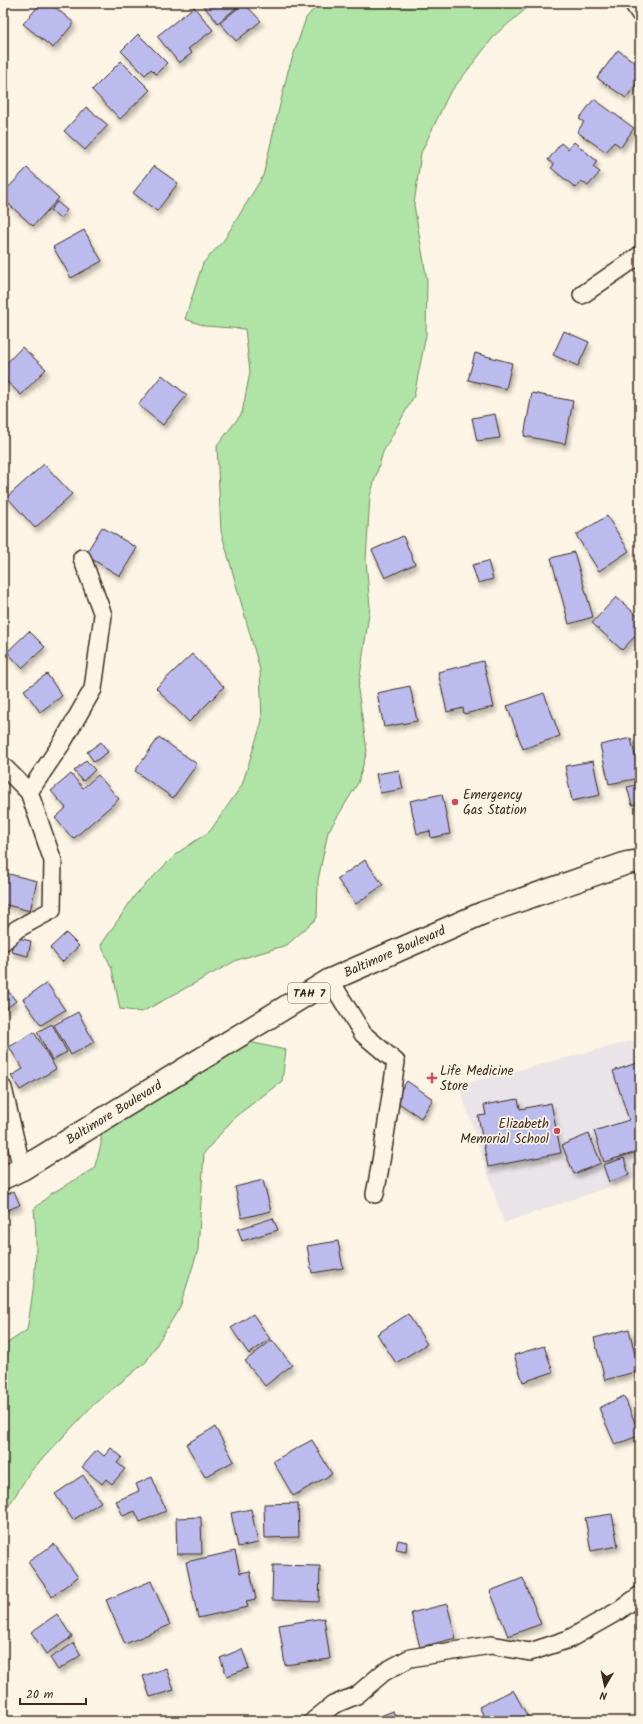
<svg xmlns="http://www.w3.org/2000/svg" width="643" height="1724" font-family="Kalam,sans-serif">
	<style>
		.built { fill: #e8e4e7 }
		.green { fill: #afe4a6; stroke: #758762 }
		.building { fill: #bbbbed; stroke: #3b2a1e; filter: url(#shadow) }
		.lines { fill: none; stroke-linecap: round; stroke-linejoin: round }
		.street-casing { stroke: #3b2a1e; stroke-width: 20 }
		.highway-casing { stroke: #3b2a1e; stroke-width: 25 }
		.street { stroke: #fcf5e5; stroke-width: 17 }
		.highway { stroke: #fcf5e5; stroke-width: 22 }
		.poi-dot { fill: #d1495b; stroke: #fcf5e5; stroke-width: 1.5 }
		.labels { text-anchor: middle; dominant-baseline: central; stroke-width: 3.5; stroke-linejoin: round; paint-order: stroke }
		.shield { fill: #fcf5e5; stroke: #75675a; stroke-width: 1 }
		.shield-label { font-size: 12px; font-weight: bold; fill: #3b2a1e }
		.poi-label { font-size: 13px; fill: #3b2a1e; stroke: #fcf5e5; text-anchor: start }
		.street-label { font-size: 13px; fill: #3b2a1e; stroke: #fcf5e5 }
	</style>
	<defs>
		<filter id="shadow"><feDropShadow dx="2.5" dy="4.5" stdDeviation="2" flood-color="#0004"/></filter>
	</defs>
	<rect width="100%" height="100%" fill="#fcf5e5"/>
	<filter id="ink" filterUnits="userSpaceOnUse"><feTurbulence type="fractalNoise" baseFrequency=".025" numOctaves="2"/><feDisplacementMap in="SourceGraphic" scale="8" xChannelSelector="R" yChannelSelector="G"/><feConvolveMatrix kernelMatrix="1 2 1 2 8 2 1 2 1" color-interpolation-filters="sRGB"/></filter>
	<g filter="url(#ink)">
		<polygon class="built" points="640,1039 640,1176 504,1223 459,1085"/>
		<g class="green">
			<polygon points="319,3 533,3 496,34 449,94 421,153 414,205 427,280 426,335 414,396 383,452 370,496 366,560 370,607 358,690 367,751 358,783 328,832 318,880 317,918 287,945 237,960 142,1012 120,1009 112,969 101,945 135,895 176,854 210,831 242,785 262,721 260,670 221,531 217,446 242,413 250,372 245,329 205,326 185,319 203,263 224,240 263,176 288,71 306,18"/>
			<path d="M226 1037 286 1050 282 1081 235 1117 204 1153 198 1250 180 1307 146 1362 94 1404 30 1472 3 1515V1346L27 1330C34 1287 39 1254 34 1209L52 1193 94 1169 101 1145V1108Z"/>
		</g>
		<g class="building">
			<polygon points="41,3 50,3 74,23 53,48 23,24"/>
			<polygon points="201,3 242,3 218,23"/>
			<polygon points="244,3 261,21 236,41 220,23"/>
			<polygon points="194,7 213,30 188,49 192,53 179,63 157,36"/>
			<polygon points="138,34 167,63 156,74 151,69 145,75 121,51"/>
			<polygon points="618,50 640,66 640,79 626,98 597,78"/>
			<polygon points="121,61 150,90 120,119 92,90"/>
			<polygon points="594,99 634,128 621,147 614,142 606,152 577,132 584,122 579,119"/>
			<polygon points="86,107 108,125 85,150 64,131"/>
			<polygon points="574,142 597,161 593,167 600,172 588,186 581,181 576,188 551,168 554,165 548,160 561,143 568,149"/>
			<polygon points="154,166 178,183 157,211 133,193"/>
			<polygon points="27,168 59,198 33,226 3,199 3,193"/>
			<polygon points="57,202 67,210 60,219 50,210"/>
			<polygon points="84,230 102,261 71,278 53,247"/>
			<polygon points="564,331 589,342 578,366 553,355"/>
			<polygon points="22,347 46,369 21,395 3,378 3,367"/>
			<polygon points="475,353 512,363 506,389 468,380"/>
			<polygon points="162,375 187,395 163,425 138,405"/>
			<polygon points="532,393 573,401 565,444 524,436"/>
			<polygon points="495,414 500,438 477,441 472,418"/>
			<polygon points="44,464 72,494 35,528 7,497"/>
			<polygon points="607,516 629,551 599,571 576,535"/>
			<polygon points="102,527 137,548 120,576 85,555"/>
			<polygon points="403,536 415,564 385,578 372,550"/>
			<polygon points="574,552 593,617 569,624 551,558"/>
			<polygon points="488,561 493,579 478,583 472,565"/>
			<polygon points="616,597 640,618 640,631 622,650 592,623"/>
			<polygon points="29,631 45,647 22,668 7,652"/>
			<polygon points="192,654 224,687 189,722 156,688"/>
			<polygon points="483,661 494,707 464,714 463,708 447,712 438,672"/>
			<polygon points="47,674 62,696 40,712 24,690"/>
			<polygon points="410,686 417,721 384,727 377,693"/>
			<polygon points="544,693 560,736 523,749 507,706"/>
			<polygon points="159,737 197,764 173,798 135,771"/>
			<polygon points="631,738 640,778 609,784 600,745"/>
			<polygon points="101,742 108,752 94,762 87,752"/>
			<polygon points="86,760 95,770 83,781 74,771"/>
			<polygon points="593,761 600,795 572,801 565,766"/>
			<polygon points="399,770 403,789 380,793 376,774"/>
			<polygon points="71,774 83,788 98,775 119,799 73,839 55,818 66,808 51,791"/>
			<polygon points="640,784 640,803 632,805 627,787"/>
			<polygon points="442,794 450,834 431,838 430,831 417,834 410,801"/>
			<polygon points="365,860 383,885 356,904 337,879"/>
			<polygon points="5,873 37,881 30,911 3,904"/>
			<polygon points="66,933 79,946 62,962 50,948"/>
			<polygon points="14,937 31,941 28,956 11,952"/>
			<polygon points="47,983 65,1010 41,1025 23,999"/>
			<polygon points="3,985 16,1001 3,1011"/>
			<polygon points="78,1012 94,1042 71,1055 54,1025"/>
			<polygon points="52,1024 67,1052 52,1060 37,1032"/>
			<polygon points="34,1032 56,1069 20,1090 11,1076 23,1069 9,1047"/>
			<polygon points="640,1062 640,1151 604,1162 594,1131 629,1120 613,1071"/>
			<polygon points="407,1081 433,1099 421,1118 394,1100"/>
			<polygon points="518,1099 520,1109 551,1103 561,1153 488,1167 478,1116 486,1115 484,1105"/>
			<polygon points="589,1134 601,1163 574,1174 562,1145"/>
			<polygon points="624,1158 629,1175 609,1182 603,1165"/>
			<polygon points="263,1180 271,1211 242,1218 235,1187"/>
			<polygon points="14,1191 20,1205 5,1211 3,1196"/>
			<polygon points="273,1218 278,1230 242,1241 238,1229"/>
			<polygon points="338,1241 343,1268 312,1273 307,1246"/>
			<polygon points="253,1314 270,1339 249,1354 231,1328"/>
			<polygon points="408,1314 427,1344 396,1363 377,1334"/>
			<polygon points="629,1329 639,1371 605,1380 594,1338"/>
			<polygon points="272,1340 292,1365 265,1386 245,1361"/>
			<polygon points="544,1346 553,1372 523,1382 514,1355"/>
			<polygon points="624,1396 640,1435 615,1445 599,1408"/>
			<polygon points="215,1427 234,1461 205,1477 186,1444"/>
			<polygon points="312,1440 332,1474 293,1496 273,1461"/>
			<polygon points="111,1448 122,1457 117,1463 125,1469 112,1484 106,1479 102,1484 82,1467 97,1450 104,1456"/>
			<polygon points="83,1475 101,1502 73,1520 55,1494"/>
			<polygon points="152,1477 166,1511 140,1522 135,1511 123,1516 116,1501 139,1491 136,1484"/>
			<polygon points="298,1503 299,1537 265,1538 264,1504"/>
			<polygon points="251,1509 258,1543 238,1547 231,1513"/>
			<polygon points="612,1514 618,1546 591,1551 585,1518"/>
			<polygon points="201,1517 202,1554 177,1554 176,1518"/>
			<polygon points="398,1540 407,1542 406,1551 396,1549"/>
			<polygon points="54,1544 78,1577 52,1596 28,1562"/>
			<polygon points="235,1551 240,1573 250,1571 256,1599 246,1601 248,1607 198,1618 186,1562"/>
			<polygon points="273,1565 320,1566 319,1602 272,1600"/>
			<polygon points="523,1578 541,1624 508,1636 490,1591"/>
			<polygon points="151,1581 170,1625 125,1644 106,1600"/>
			<polygon points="447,1604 456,1638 420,1647 411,1613"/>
			<polygon points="57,1614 72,1637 46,1654 31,1632"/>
			<polygon points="324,1618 330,1659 285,1665 279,1625"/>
			<polygon points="74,1643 81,1655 58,1670 50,1658"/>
			<polygon points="242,1649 249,1668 227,1676 220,1658"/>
			<polygon points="166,1668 174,1690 150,1697 143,1676"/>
			<polygon points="513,1690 529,1719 526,1721 487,1721 479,1707"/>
			<polygon points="393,1711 397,1721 379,1721 378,1717"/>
		</g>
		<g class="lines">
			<g class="street-casing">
				<g id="street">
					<polyline points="633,3 640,14"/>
					<polyline points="582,295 640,255"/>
					<polyline points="3,766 29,792 53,861 52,910 17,929 3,942"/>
					<polyline points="29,792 62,743 93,689 103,615 82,558"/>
					<path d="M330 980 363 1034 396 1062C389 1106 384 1150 375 1194"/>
					<polyline points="3,1088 22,1169"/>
					<polyline points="313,1721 333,1705 357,1695 384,1672 410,1658 491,1645 530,1652 569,1639 620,1610 640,1595"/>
				</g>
			</g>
			<g class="highway-casing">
				<g id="highway">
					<path id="s1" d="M3 1178 22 1169 330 980 483 913 627 863 640 861"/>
				</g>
			</g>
			<use href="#street" class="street"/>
			<use href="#highway" class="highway"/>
		</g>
	</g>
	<g class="poi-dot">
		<circle cx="455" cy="802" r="4"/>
		<path d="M430 1072h4v4h4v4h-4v4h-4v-4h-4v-4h4z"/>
		<circle cx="557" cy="1131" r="4"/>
	</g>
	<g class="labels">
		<rect class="shield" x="288" y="983" width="42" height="20" rx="3"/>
		<g class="shield-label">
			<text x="309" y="993">TAH 7</text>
		</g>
		<g class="poi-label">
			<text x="463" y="795">Emergency<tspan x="463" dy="15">Gas Station</tspan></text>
			<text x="440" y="1071">Life Medicine<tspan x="440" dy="15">Store</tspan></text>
			<text x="549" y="1124" text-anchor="end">Elizabeth<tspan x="549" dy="15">Memorial School</tspan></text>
		</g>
		<g class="street-label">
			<text stroke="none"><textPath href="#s1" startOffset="453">Baltimore Boulevard</textPath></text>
			<text stroke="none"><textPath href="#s1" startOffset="129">Baltimore Boulevard</textPath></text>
		</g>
	</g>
	<rect width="643" height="1724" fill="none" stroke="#fcf5e5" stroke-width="16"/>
	<rect x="8" y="8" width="627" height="1708" fill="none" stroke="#3b2a1e" stroke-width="1.5" filter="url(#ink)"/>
	<g transform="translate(605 1686) rotate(189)" stroke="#fcf5e5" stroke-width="3" paint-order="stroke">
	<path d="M0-3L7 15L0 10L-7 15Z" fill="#3b2a1e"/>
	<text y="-6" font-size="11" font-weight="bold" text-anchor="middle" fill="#3b2a1e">N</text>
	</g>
	<path d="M20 1698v6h66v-6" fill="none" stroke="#3b2a1e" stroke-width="2"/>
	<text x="26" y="1698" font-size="12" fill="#3b2a1e" stroke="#fcf5e5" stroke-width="3" paint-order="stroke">20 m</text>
</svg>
